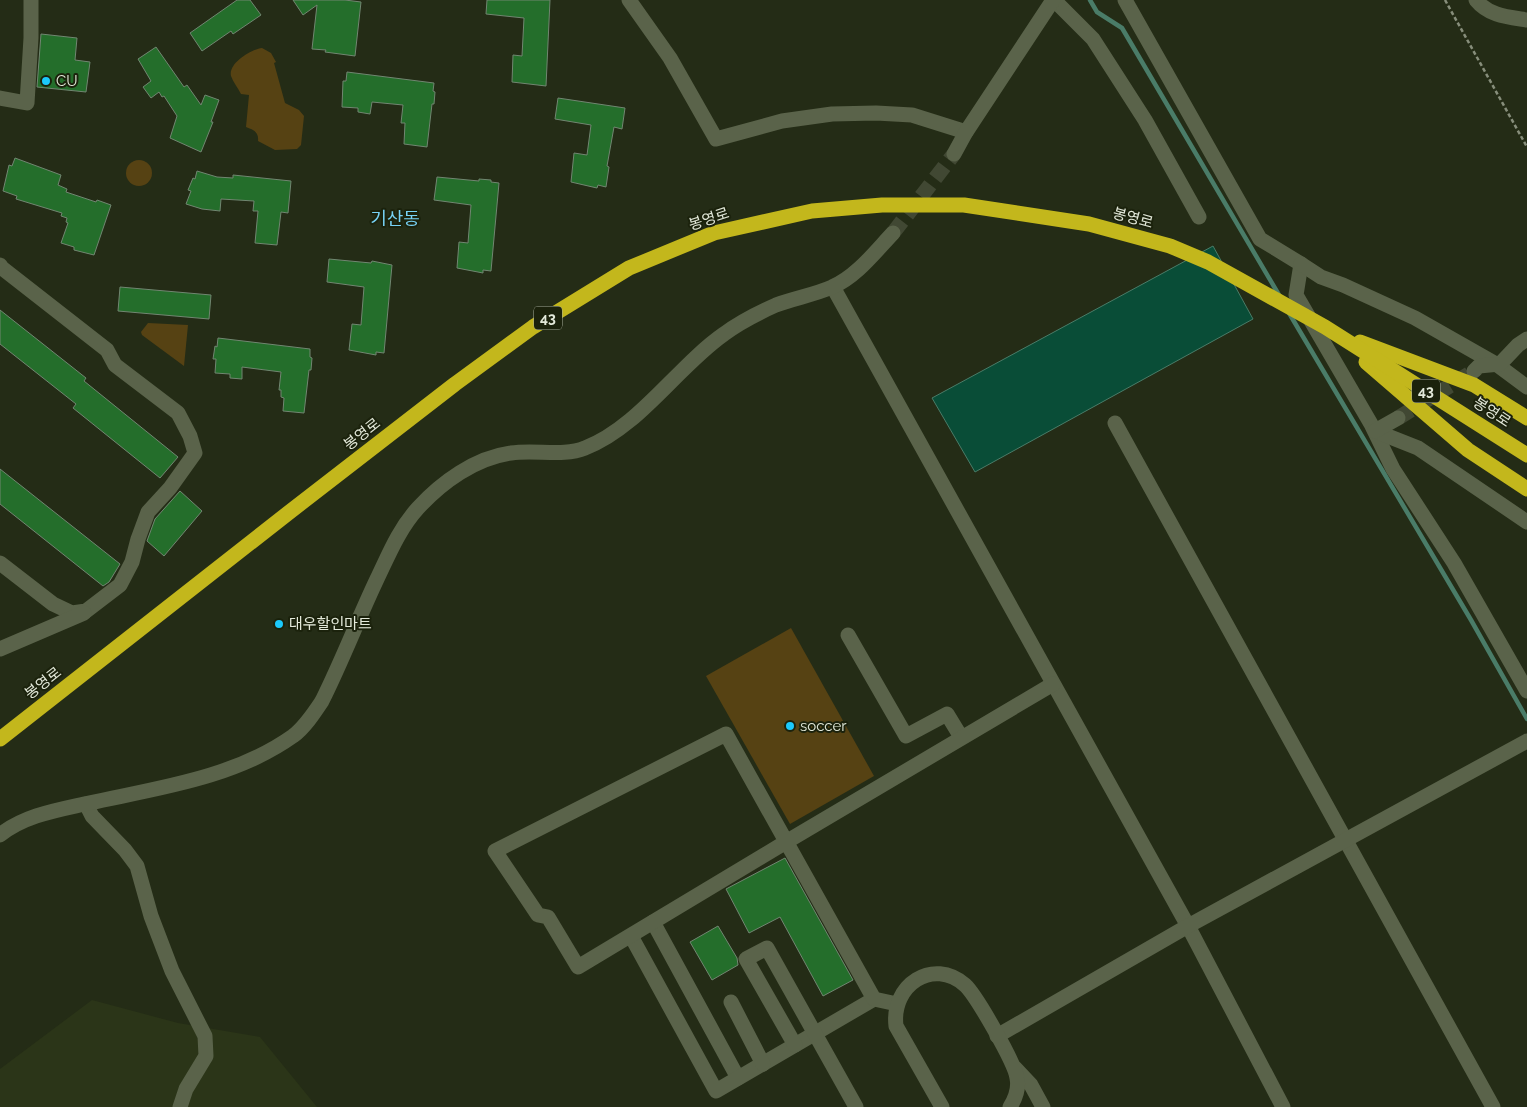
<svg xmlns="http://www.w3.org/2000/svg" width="1527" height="1107" font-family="Raleway,'Noto Sans KR',sans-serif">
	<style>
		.built { fill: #2b3518 }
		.green { fill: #564213 }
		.water { fill: #094d37; stroke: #4a7c68 }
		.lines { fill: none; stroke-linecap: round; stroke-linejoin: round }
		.stream { stroke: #4a7c68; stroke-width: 4.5 }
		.building { fill: #246e2b; stroke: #718671 }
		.minor-tunnel { stroke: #414833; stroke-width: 15; stroke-dasharray: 15 8; stroke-linecap: butt }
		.path { stroke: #878e7b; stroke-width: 2.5; stroke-dasharray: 4 2.5; stroke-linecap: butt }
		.minor { stroke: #5a634a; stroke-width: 15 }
		.highway { stroke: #c3b71c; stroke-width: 15 }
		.poi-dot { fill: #1bc9fc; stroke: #1b220c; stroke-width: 2 }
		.labels { text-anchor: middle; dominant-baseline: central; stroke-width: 4; stroke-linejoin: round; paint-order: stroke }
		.shield { fill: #1b220c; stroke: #a7ad9c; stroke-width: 1 }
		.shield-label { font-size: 14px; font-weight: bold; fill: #e3e9da }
		.poi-label { font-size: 15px; fill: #e3e9da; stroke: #1b220c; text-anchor: start }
		.street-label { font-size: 15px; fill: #e3e9da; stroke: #1b220c }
		.quarter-label { font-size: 18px; fill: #77d2f5; stroke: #1b220c }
	</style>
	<rect width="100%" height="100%" fill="#242c16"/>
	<polygon class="built" points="92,1000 178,1023 260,1037 317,1107 0,1107 0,1069"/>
	<g class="green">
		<path d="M262 48 271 53 276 62 274 63 285 103 299 110 304 116 301 145 297 149 275 150 258 141C259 131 253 130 246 127L249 95 241 94C238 88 233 82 231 76 228 63 252 49 262 48Z"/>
		<circle cx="139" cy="173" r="13"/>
		<polygon points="148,323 188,325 184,366 142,335 141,332"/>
		<polygon points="791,628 874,776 790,824 706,676"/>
	</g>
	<polygon class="water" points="1213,246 1253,319 975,472 932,398"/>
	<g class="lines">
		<g class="stream">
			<polyline points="1090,0 1097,12 1122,28 1279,295"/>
			<polyline points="1289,313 1471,620 1527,719"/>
		</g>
	</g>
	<g class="building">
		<polygon points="237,0 250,0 261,15 233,34 231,31 202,51 190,33"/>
		<polygon points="293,0 345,0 361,2 355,56 325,52 326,50 312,49 317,5 303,15"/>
		<polygon points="487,0 550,0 546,86 512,82 513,55 522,56 524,18 486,14"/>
		<polygon points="41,34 77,38 75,60 90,62 86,92 37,87"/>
		<polygon points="156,47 184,87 187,85 201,105 205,95 219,100 211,122 213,122 201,152 170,138 177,116 164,96 162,97 159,92 151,98 143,87 151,81 138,59"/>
		<polygon points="347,72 434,83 433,91 435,92 434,104 432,104 427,147 404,144 405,123 401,123 403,105 372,102 370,114 358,112 358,108 342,107 343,81 346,81"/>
		<polygon points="558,98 625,108 622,129 614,127 607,166 609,167 606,187 598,185 597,188 571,182 574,153 587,155 591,125 555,119"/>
		<polygon points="15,158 61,175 58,185 67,189 66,192 96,202 97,200 111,205 94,255 74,250 74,247 61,243 68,223 66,222 67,218 61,216 62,213 16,199 17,196 3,191 9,165 12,166"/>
		<polygon points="197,171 217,177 233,178 233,175 291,181 288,213 281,212 277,245 255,243 258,211 253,211 254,201 221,199 220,211 202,209 186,204 191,191 188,190 193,178 195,179"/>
		<polygon points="437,177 479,181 479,179 491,180 491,182 499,183 491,271 483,270 483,273 457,268 459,242 468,243 471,205 434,200"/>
		<polygon points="329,259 371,263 372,261 392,265 384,353 376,352 376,355 349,350 352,324 361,325 364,287 327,282"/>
		<polygon points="120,287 211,295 209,319 118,311"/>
		<polygon points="0,310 86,378 84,381 178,457 160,478 73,408 76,404 0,344"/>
		<polygon points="218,338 310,349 310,357 312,358 311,370 309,370 304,413 283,411 284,398 281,397 281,390 279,390 281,372 242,367 242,379 230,378 230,374 215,373 216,359 213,359 215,346 217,347"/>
		<polygon points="0,469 120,564 109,582 103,586 0,504"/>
		<polygon points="180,491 202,511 164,556 147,541 155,519"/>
		<polygon points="785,858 853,980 823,996 780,917 749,933 726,889"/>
		<polygon points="718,926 737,958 738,965 712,980 690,942"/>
	</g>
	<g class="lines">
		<g class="minor-tunnel">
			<polyline points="893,233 954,154"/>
			<polyline points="1398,418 1469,374"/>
		</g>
		<polyline class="path" points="1445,0 1527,147"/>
		<g class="minor">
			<polyline points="629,0 670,58 716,139 782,121 832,114 876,113 912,115 966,132"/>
			<polyline points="1054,0 1093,39 1145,120 1199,217"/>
			<polyline points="1125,0 1260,239 1301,264 1296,295 1371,424 1393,469 1454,563 1527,691"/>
			<path d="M1476 0C1489 16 1508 17 1527 20"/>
			<polyline points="0,98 27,103 31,38 31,0"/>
			<polyline points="954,154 966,132 1053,0"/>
			<polyline points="1301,264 1321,277 1343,285 1415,318 1496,364 1527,387"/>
			<polyline points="0,265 2,268 107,350 115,365 178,413 190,436 195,453 170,488 148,512 138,539 132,562 120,585 86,611 72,613 53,604 0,563"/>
			<polyline points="833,287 1188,926 1283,1107"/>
			<polyline points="1474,371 1479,366 1500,364 1518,345 1527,339"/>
			<polyline points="1115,423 1493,1107"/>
			<polyline points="1375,431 1418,448 1527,522"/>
			<polyline points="1375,431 1398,418"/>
			<polyline points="848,635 906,736 947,714 961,737"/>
			<polyline points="0,649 84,613"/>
			<polyline points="86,804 92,816 125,850 137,866 151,916 172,971 205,1036 206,1056 186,1089 180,1107"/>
			<path d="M0 835C25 815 58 810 89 803 158 788 234 778 293 736 305 727 314 713 322 701 342 661 358 619 377 579 389 554 399 529 418 508 442 482 475 458 511 453 535 449 563 457 585 448 638 428 678 366 724 334 740 322 758 313 776 305 794 298 814 295 832 287 856 277 875 252 893 233"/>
			<polyline points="653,922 738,1078"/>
			<polyline points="631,936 716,1091 874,999"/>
			<polyline points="731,1002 763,1064"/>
			<polyline points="897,1004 874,999 726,734 495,851 538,915 548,917 578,967 786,842 1053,684"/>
			<polyline points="997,1036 1188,926 1527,741"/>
			<polyline points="795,1045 746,959 767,948 856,1107"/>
			<polyline points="1015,1068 1031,1085 1043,1107"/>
			<path d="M942 1107 896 1026C891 985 933 957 965 985 976 995 1015 1063 1017 1078 1019 1088 1015 1099 1010 1107"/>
		</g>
		<g class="highway">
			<polyline points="1360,342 1474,385 1527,418"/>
			<polyline points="1366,362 1468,450 1527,489"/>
			<polyline points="0,739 287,514 455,384 533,327 629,268 714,233 812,211 882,205 964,205 1089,224 1170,246 1208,262 1325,327 1527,455"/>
		</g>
	</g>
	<g class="poi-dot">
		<circle cx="46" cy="81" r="5"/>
		<circle cx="279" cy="624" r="5"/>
		<circle cx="790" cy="726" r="5"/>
	</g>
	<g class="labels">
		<g class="shield">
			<rect x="534" y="306.5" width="28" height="23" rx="4"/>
			<rect x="1412" y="379.5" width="28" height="23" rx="4"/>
		</g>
		<g class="shield-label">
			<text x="548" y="318">43</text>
			<text x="1426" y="391">43</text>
		</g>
		<g class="poi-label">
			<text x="56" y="81">CU</text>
			<text x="289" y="624">대우할인마트</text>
			<text x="800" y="726">soccer</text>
		</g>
		<g class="street-label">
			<text transform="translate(1133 218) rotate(15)">봉영로</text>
			<text transform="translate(709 219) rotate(-18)">봉영로</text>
			<text transform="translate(1492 412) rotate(33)">봉영로</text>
			<text transform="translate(362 434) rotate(-38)">봉영로</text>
			<text transform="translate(43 683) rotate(-38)">봉영로</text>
		</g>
		<g class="quarter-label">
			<text x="395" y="218">기산동</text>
		</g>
	</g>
</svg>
